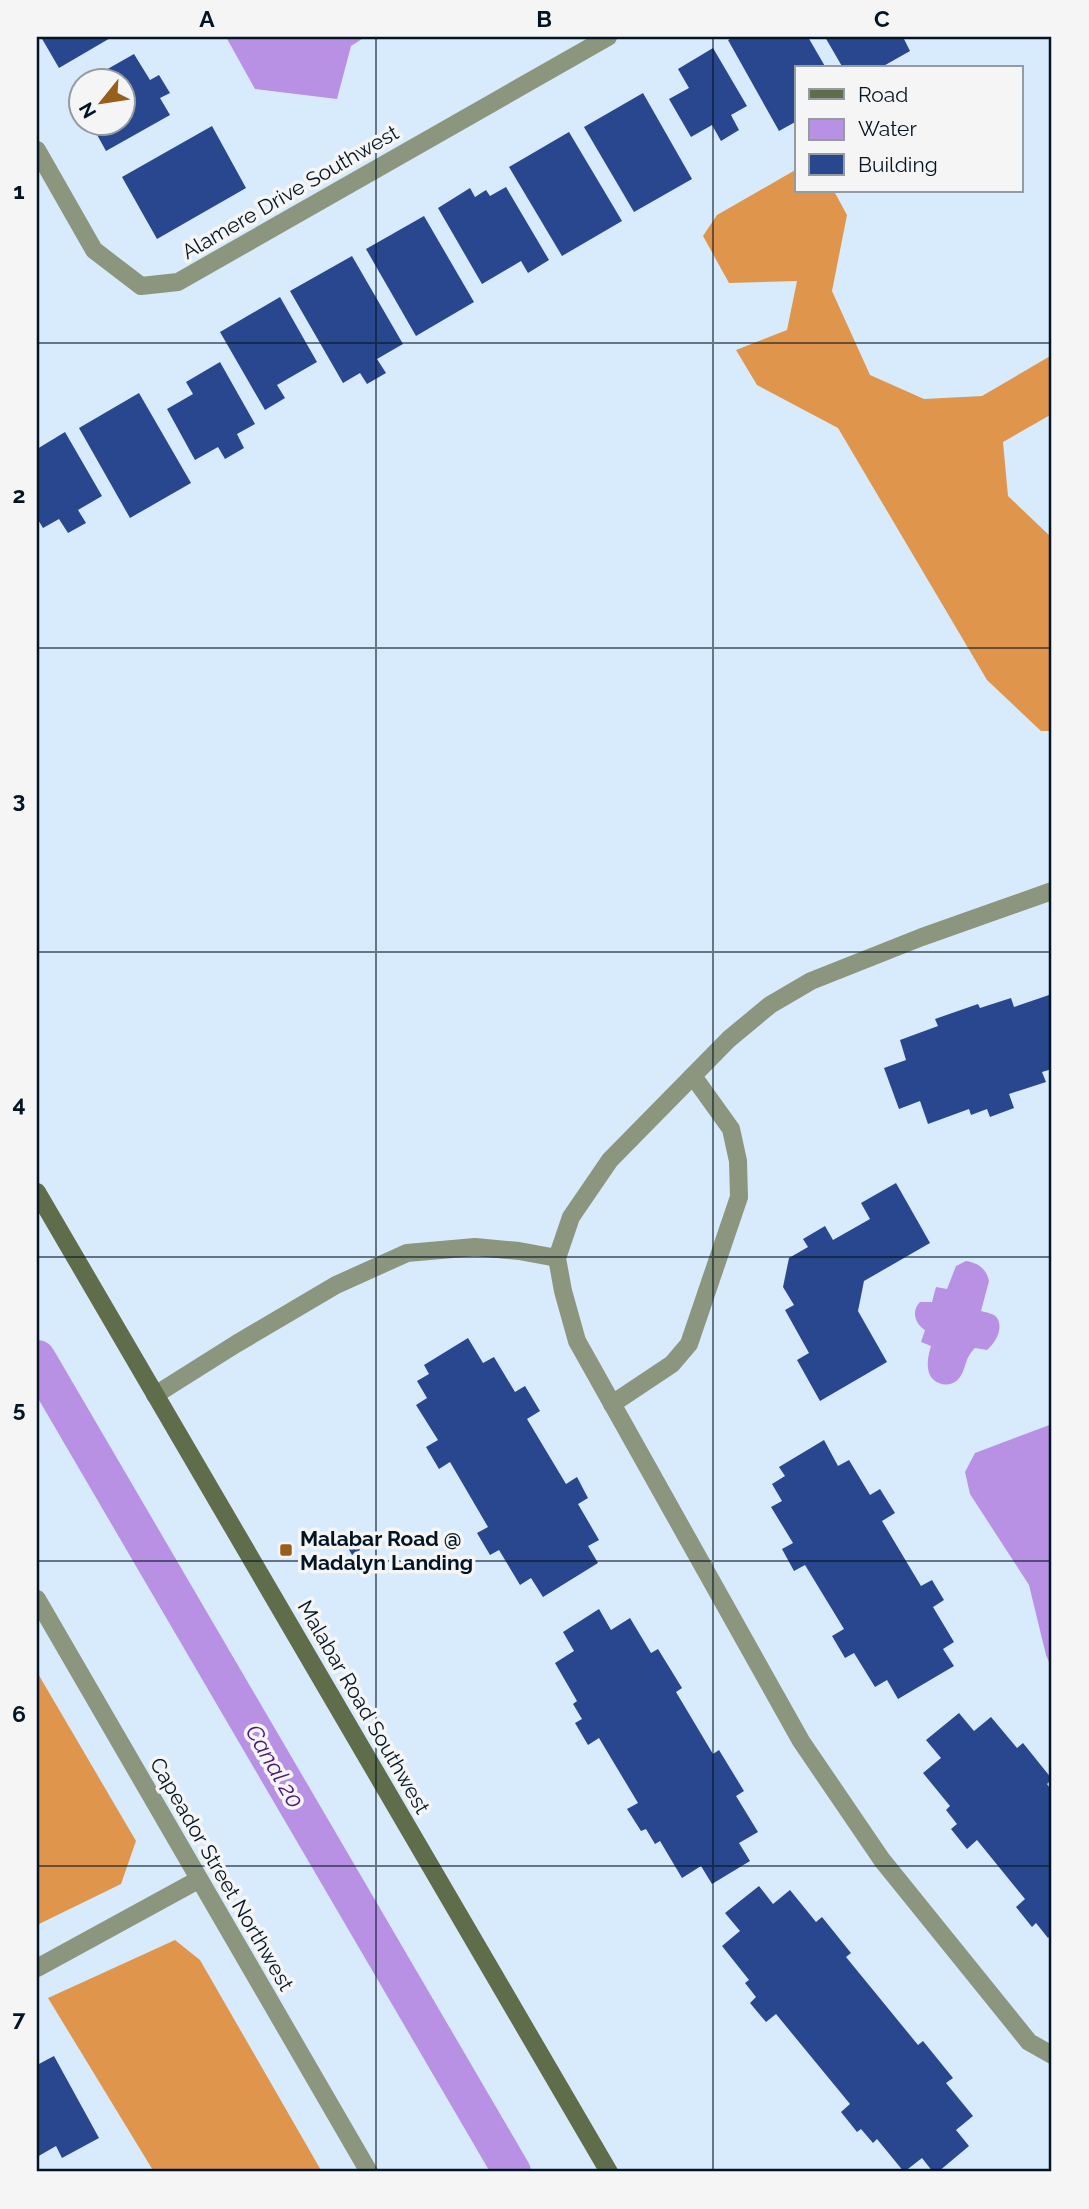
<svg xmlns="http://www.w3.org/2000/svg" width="1089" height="2209" font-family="Raleway,sans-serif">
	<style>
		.forest { fill: #df964c }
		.water { fill: #b891e5 }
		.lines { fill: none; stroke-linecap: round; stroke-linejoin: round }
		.canal { stroke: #b891e5; stroke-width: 38 }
		.building { fill: #28478f }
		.lane { stroke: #8c957d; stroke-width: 18 }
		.street { stroke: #8c957d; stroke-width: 18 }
		.secondary { stroke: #606d4a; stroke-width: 18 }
		.grid { fill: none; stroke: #031524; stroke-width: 2; stroke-opacity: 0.55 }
		.poi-dot { fill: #985e1c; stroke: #f5f5f5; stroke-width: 2.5 }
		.labels { text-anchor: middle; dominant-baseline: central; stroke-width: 7; stroke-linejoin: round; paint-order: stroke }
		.street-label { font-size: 21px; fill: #031524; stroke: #f5f5f5 }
		.poi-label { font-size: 21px; font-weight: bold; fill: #031524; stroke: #f5f5f5; text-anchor: start }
		.water-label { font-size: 23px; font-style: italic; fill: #4d1679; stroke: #f5f5f5 }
		.neatline { fill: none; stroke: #031524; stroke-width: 2.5 }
		.grid-label { font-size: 23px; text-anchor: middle; font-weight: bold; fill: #031524 }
	</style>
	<rect width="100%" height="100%" fill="#d7ebfc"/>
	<g class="forest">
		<polygon points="797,169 797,191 834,191 847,215 832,291 870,375 924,399 982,396 1052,355 1052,414 1003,442 1008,496 1052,538 1052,731 1041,731 987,680 838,428 757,385 736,350 787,330 797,281 729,283 703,236 717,215"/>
		<polygon points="37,1672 136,1841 121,1884 37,1925"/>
		<polygon points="175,1940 200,1960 322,2172 154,2172 48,1998"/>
	</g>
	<g class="water">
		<polygon points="226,37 365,37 351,46 337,99 255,89"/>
		<path d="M966 1261C978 1263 986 1268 989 1281L981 1311C985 1312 995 1314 997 1318 1004 1329 995 1343 987 1350L975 1348C964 1359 967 1367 960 1377 950 1391 929 1384 928 1368 927 1360 929 1353 931 1346L921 1342 925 1330C915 1324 911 1311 920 1302H932L936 1287 947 1289 956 1266Z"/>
		<polygon points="1052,1424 1052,1669 1046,1655 1029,1585 970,1494 965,1472 975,1453"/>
	</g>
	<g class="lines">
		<polyline class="canal" points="37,1359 512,2172"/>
	</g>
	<g class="building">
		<polygon points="41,37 112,37 59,68"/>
		<polygon points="734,37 808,37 826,68 797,68 797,121 779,131 728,40"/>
		<polygon points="825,37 903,37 910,51 880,68 843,68"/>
		<polygon points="713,48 747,106 731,115 739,130 721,141 712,125 691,137 669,99 689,88 678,69"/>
		<polygon points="134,54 150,80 159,75 170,93 160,98 170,115 106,151 90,122 122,122 122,80 91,80 90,79"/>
		<polygon points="643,93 692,179 634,212 584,127"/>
		<polygon points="212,126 246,188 157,239 122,177"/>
		<polygon points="569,132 622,221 562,256 509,167"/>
		<polygon points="506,187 549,260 528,273 521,261 482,284 438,208 470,188 475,197 486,190 490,196"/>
		<polygon points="424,216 474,302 416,336 366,249"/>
		<polygon points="352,256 403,344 377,359 386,373 367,384 360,373 343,383 290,291"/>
		<polygon points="280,297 317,362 277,385 285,398 265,410 220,332"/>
		<polygon points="220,362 255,424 237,434 244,448 225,459 218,447 195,460 167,409 193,394 186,382"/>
		<polygon points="139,393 191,483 130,518 79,428"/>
		<polygon points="65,432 102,496 78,510 86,523 68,533 59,519 43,528 37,518 37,462 39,461 37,449"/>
		<polygon points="1052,994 1052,1069 1042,1072 1046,1082 1009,1094 1014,1108 990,1117 987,1109 971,1115 969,1109 928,1124 920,1101 899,1109 884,1068 906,1060 900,1040 938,1026 935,1019 978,1004 980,1008 1011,998 1014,1007"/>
		<polygon points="896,1183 930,1243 864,1281 858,1311 887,1362 820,1401 797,1360 809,1353 785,1310 794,1305 783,1287 789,1258 808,1247 803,1239 825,1226 833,1240 870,1219 861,1203"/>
		<polygon points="468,1338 483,1363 494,1357 515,1392 525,1386 540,1411 527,1419 566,1484 577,1477 588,1498 578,1504 599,1540 588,1546 598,1563 543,1597 531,1578 520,1585 499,1550 490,1555 477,1533 488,1527 450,1462 439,1469 426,1447 438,1440 416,1405 427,1398 417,1381 429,1374 424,1365"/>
		<polygon points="824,1440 838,1466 849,1460 870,1495 880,1489 895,1513 882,1521 921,1586 932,1580 944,1600 933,1607 954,1642 943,1649 954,1666 898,1699 887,1680 875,1687 854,1653 845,1658 832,1636 844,1629 805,1565 794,1571 782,1549 793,1543 771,1507 782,1501 772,1484 785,1476 779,1467"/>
		<polygon points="350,1533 360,1550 352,1555 342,1537"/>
		<polygon points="599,1609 611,1630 630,1618 651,1653 658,1649 682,1688 676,1692 713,1754 719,1750 744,1791 736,1796 758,1832 739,1843 750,1861 712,1884 701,1866 682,1878 660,1841 655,1844 646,1829 641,1831 627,1809 638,1803 599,1738 588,1745 575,1723 582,1719 573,1704 577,1701 555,1663 574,1651 563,1632"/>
		<polygon points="959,1713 974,1731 991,1717 1017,1748 1023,1743 1052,1779 1047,1784 1052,1791 1052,1934 1048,1938 1036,1923 1032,1927 1016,1907 1025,1899 977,1840 967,1849 951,1829 957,1824 946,1810 950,1806 923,1773 941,1758 926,1740"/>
		<polygon points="759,1886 773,1904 790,1890 816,1922 822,1917 851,1953 846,1957 918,2045 923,2041 953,2078 946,2083 973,2116 956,2130 969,2146 938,2172 933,2172 922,2158 904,2172 877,2139 873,2143 861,2129 857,2132 841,2112 850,2104 776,2014 766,2022 750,2003 756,1997 745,1983 749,1980 722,1946 740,1931 725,1913"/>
		<polygon points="54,2056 99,2138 62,2158 56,2146 37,2157 37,2065"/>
	</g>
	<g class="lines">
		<g class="lane">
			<polyline points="1052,891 922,937 811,981 770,1005 729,1039 610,1160 571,1217 557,1258 563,1291 577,1341 801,1741 882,1860 1029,2042 1052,2055"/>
			<polyline points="612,1404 672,1364 689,1344 739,1197 738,1161 731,1129 693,1076"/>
		</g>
		<g class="street">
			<polyline points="37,150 94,250 141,286 178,282 608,37"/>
			<polyline points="155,1395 236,1344 336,1285 407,1253 475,1247 519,1251 557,1258"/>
			<polyline points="37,1599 369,2172"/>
			<polyline points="37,1968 198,1880"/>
		</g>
		<polyline class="secondary" points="37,1192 609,2172"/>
	</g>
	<path class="grid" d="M376 37V2172M713 37V2172M37 343H1052M37 648H1052M37 952H1052M37 1257H1052M37 1561H1052M37 1866H1052"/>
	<rect class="poi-dot" x="279" y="1543" width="14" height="14" rx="3.5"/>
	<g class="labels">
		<g class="street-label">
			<text transform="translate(290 192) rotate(-30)">Alamere Drive Southwest</text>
			<text transform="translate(364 1707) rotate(60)">Malabar Road Southwest</text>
			<text transform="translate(222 1874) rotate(60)">Capeador Street Northwest</text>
		</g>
		<g class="poi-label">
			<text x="300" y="1538">Malabar Road @<tspan x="300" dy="24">Madalyn Landing</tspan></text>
		</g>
		<g class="water-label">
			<text transform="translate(275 1766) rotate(60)">Canal 20</text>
		</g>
	</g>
	<rect width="1089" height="2209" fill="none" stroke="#f5f5f5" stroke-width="77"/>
	<rect x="795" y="66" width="228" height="126" fill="#f5f5f5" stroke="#949ba1" stroke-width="2"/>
	<rect x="809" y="89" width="35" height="10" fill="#606d4a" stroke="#949ba1" stroke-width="2"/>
	<text x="858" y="102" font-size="21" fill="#031524">Road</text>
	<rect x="809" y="119" width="35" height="21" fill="#b891e5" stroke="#949ba1" stroke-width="2"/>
	<text x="858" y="136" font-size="21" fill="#031524">Water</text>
	<rect x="809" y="154" width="35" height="21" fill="#28478f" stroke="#949ba1" stroke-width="2"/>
	<text x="858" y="172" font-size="21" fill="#031524">Building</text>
	<g transform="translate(102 102) rotate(240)"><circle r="33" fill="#f5f5f5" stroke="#949ba1" stroke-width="2"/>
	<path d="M0-5L12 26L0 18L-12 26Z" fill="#985e1c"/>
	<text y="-10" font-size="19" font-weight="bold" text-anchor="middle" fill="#031524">N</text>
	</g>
	<rect x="38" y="38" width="1012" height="2132" class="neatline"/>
	<g class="grid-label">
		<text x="207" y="27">A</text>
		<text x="544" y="27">B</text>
		<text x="882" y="27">C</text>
		<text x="19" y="199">1</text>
		<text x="19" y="503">2</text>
		<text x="19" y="808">3</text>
		<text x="19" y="1112">4</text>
		<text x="19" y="1417">5</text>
		<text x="19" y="1722">6</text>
		<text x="19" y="2026">7</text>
	</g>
</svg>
